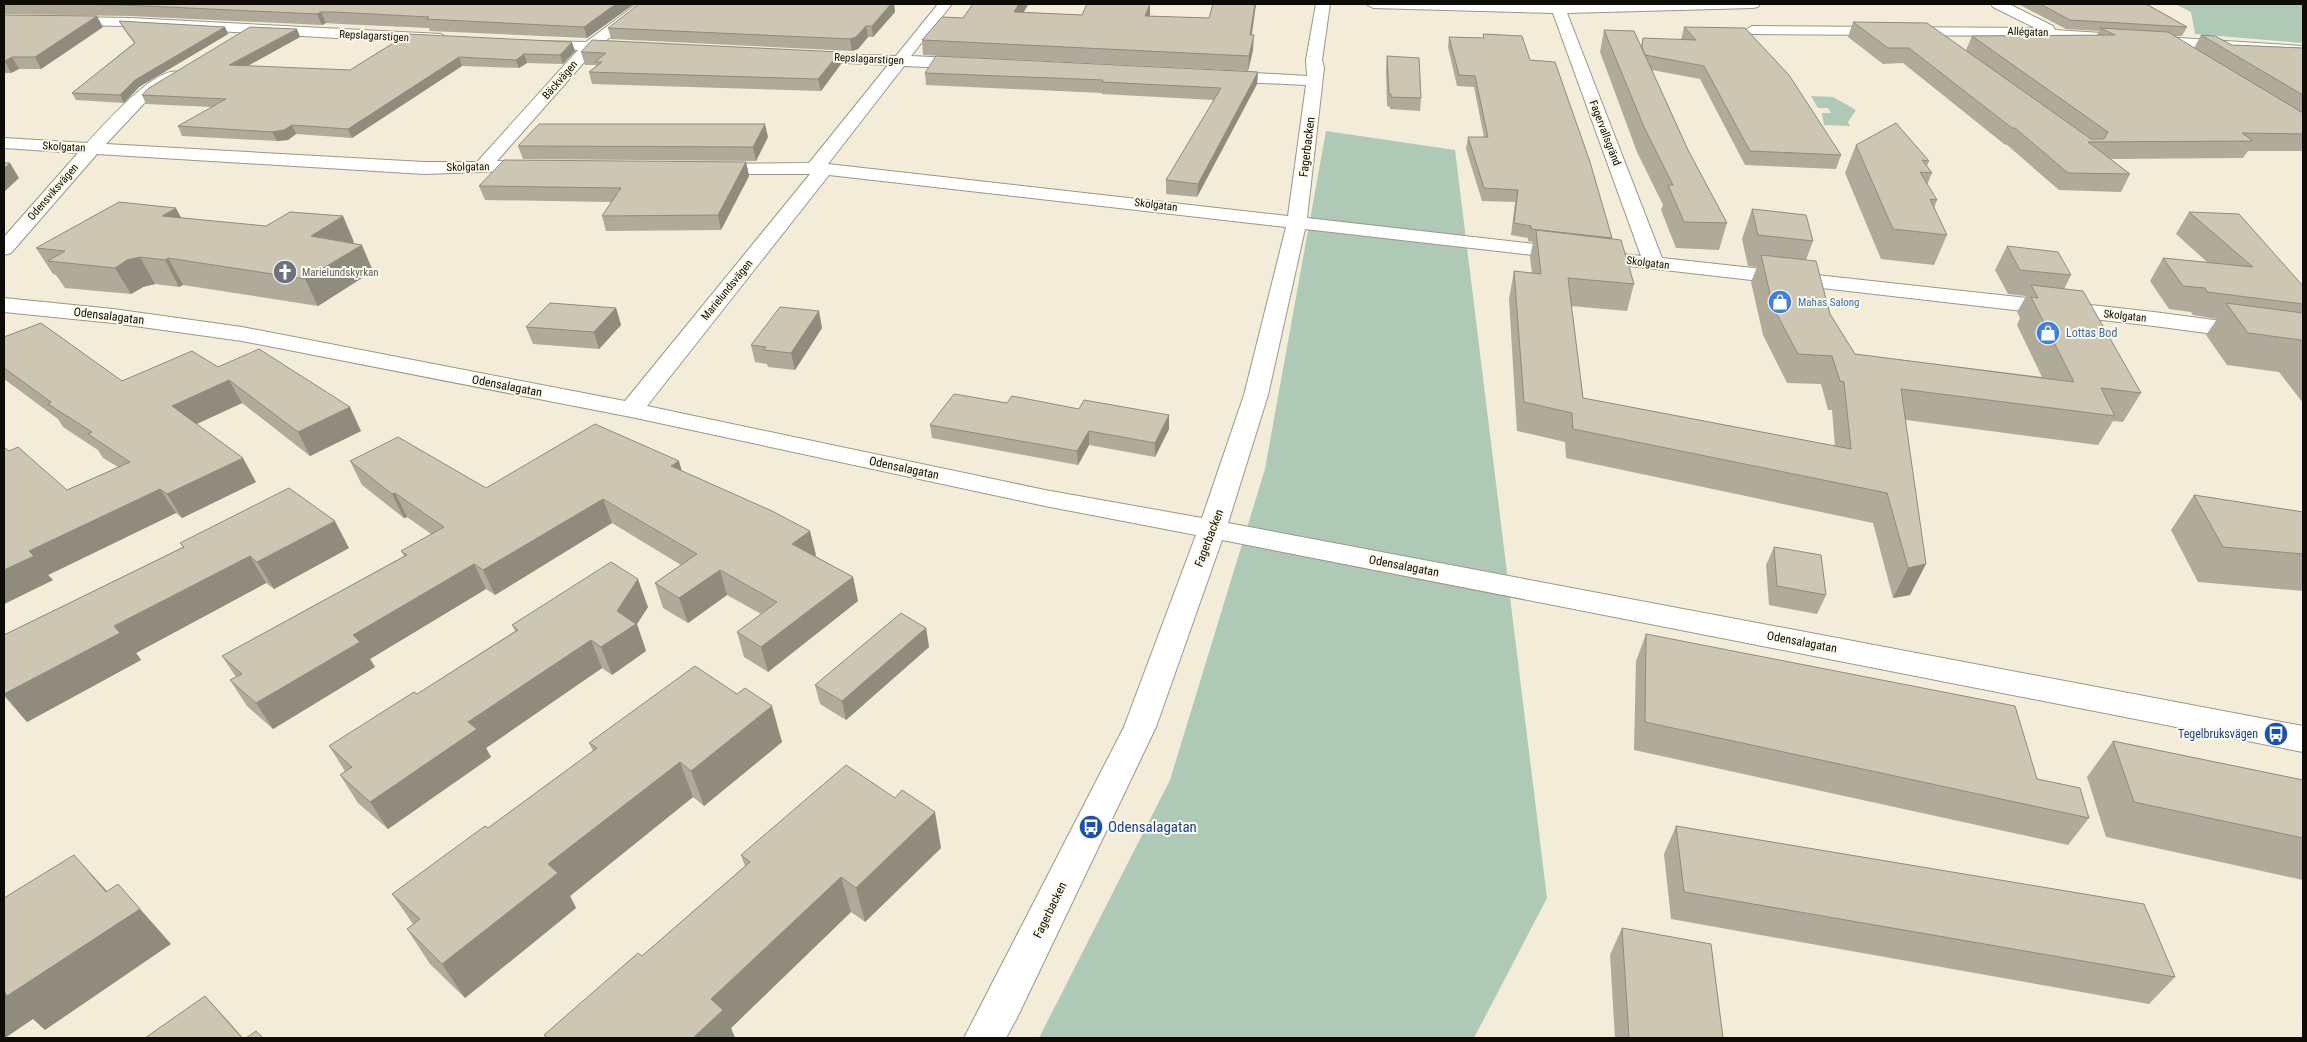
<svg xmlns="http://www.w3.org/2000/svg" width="2307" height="1042" font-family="'Roboto Condensed',sans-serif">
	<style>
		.green { fill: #aecab6 }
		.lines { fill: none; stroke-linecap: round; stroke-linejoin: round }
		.minor-casing { stroke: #9c9684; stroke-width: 2 }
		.minor { fill: #fff; fill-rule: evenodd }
		.wall { fill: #afaa9a }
		.shaded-wall { fill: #8f8b7d }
		.building { fill: #ccc6b3; stroke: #8f8b7d }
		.labels { text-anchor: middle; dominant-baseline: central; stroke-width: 4; stroke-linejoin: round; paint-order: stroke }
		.far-street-label { font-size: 11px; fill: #0d0c06; stroke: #fefaea }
		.far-worship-label { font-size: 11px; fill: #5b616d; stroke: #fefaea; text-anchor: start }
		.far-shop-label { font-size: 11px; fill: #366cbe; stroke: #fefaea; text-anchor: start }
		.street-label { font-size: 12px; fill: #0d0c06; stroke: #fefaea }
		.shop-label { font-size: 12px; fill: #366cbe; stroke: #fefaea; text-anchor: start }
		.transit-label { font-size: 12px; fill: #164399; stroke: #fefaea; text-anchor: end }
		.near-transit-label { font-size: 15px; fill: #164399; stroke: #fefaea; text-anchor: start }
	</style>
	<rect width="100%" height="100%" fill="#f2ecd8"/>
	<g class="green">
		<polygon points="2175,4 2303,4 2303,43 2195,34 2191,12"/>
		<polygon points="1811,96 1833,97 1856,110 1848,122 1850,126 1824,125 1822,113 1831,113 1828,108 1818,108"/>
		<polygon points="1326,131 1455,150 1547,898 1474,1038 1039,1038 1170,780 1265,469"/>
	</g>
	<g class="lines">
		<g class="minor-casing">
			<g id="minor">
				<path d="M637 4H653L604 42 629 45 632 48 629 51H594L497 161 543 162 546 166 543 170 424 174 97 154 11 253 4 255V237L78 153 4 148V138L87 143C104 125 155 66 179 72L181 75 152 95 106 144 424 162H477L578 50 537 49 532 47 529 44 532 41 586 42Z"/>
				<path d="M938 4H952L911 56 971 59 977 61 979 64 977 67 971 69 904 66 828 164 1288 216 1306 85 1221 81 1215 79 1213 76 1215 73 1221 71 1307 76 1306 60 1316 4H1330L1322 60 1324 68 1307 218 1641 256 1553 13 1373 8 1366 4H1760L1758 7 1753 8 1567 13 1662 258 2154 312 2303 332V346L2154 326 1305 229 1268 395 1228 523 2303 726V752L1222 540 1156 727 1017 1018 1006 1038H964L1124 727 1196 535 1045 506 631 417 242 341 113 323 4 312V298L113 309 242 327 625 401 810 174H710L703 172 701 168 703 164 809 163 888 65 804 61 799 59 796 56 799 53 896 56ZM829 175 1286 227 1244 395 1202 518 1045 490 647 406Z"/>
				<polygon points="1991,4 2009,4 2053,26 2055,30 2303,46 2303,56 2023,36 1752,34 1745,30 1752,26 2035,28 1993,7"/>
				<polygon points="4,16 130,18 441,34 449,39 441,44 130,26 4,24"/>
			</g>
		</g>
		<use href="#minor" class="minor"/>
	</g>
	<g class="wall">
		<polygon points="4,4 634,4 587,38 430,31 429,28 340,24 326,23 322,25 130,16 4,14"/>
		<polygon points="894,4 895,12 873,37 868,37 858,49 852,51 611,39 608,28"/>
		<polygon points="973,4 1028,4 1028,5 1024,12 1082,15 1150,4 1150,16 1209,18 1225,4 1256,4 1252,35 1253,50 1248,71 923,55 922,40 963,18"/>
		<polygon points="2018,4 2149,4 2149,5 2187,27 2182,36 2174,36 2194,48 2201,35 2232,45 2303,48 2303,151 2248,151 2243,158 2111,159 2130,174 2121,192 2059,190 2007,145 2004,144 1903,63 1883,64 1848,37 1853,22 1966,50 1972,36 2097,35 2099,31 2066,29"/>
		<polygon points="4,15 103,27 41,69 19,69 11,73 6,73 4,74"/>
		<polygon points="119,21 225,27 228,34 139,87 124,103 76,100 72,93 134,43 123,28"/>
		<polygon points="1684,27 1841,155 1836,169 1745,165 1700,79 1652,70 1688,150 1727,223 1719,250 1676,248 1661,210 1663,205 1637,152 1600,52 1604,30 1641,46 1643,38 1681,40"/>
		<polygon points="297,29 300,37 247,66 350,70 408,34 575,51 563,64 527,63 519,68 462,66 352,138 296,134 288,140 277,141 182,136 178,126 212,107 146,104 142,95"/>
		<polygon points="1483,34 1530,60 1612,239 1634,284 1627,311 1571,306 1583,398 1835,446 1832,410 1828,410 1821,384 1787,383 1763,335 1751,282 1757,267 1748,266 1742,239 1752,209 1813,241 1806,260 1830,314 1855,354 2042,377 2017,325 2020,318 2017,312 2026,296 2008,294 1995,270 2007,246 2071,275 2064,289 2141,393 2123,422 2113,421 2098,445 1906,420 1910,595 1893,598 1873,523 1566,458 1565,442 1517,431 1509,299 1514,271 1532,273 1530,257 1533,242 1528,241 1528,238 1511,235 1515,202 1482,201 1466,149 1468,137 1484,137 1474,87 1457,86 1448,47 1449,37 1483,38"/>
		<polygon points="581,52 841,64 821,91 592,84 589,72 596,66 596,65 585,65"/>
		<polygon points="1387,56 1421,98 1420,111 1390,109 1390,107 1387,106 1386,68"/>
		<polygon points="1258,72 1257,84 1197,197 1166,194 1166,180 1214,100 1102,94 1102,93 926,85 925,73"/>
		<polygon points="768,137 756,161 523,159 518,146"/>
		<polygon points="1856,145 1929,161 1927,166 1932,173 1927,185 1937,200 1934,208 1947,235 1934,265 1881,259 1845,173"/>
		<polygon points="746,162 749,176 721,230 606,231 602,216 611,202 485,200 479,186"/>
		<polygon points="2189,212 2303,286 2303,403 2279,372 2227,365 2206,335 2217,319 2193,315 2191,312 2169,309 2150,281 2163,258 2207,262 2176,234"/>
		<polygon points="181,218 354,242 353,243 373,271 318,306 183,285 179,287 155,284 143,287 131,294 65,288 56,275 53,274 36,248"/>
		<polygon points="616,308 621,325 599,349 533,344 526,327"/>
		<polygon points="822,328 795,370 768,367 767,364 755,362 751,345"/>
		<polygon points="4,337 122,381 218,367 361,431 310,456 242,403 196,424 256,482 182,518 176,513 48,575 53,580 4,604 9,451 67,490 118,467 103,458 98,450 63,427 58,419 4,379"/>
		<polygon points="1007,403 1169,429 1155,457 1089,445 1078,465 932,438 930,425"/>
		<polygon points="350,461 486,488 682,471 816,555 815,556 853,577 858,601 768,672 744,657 737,632 761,614 727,595 688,623 663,608 655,583 681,565 612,523 495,595 486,589 370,659 375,667 273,729 247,706 230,680 236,677 222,656 404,556 401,551 431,534 407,517 404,518 362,485"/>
		<polygon points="2194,495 2303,512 2303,591 2198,582 2171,530"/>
		<polygon points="180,543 349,548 274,589 266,583 136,653 141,660 27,722 4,696 4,635 183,547"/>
		<polygon points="1774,547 1826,595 1817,614 1769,605 1766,565"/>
		<polygon points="648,607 637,624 646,651 612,675 602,668 486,748 491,757 388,829 358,803 340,775 345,771 329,746 417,694 515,631 512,625"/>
		<polygon points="926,628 929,647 846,720 820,704 815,685"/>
		<polygon points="1646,634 2037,779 2089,818 2068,845 1634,750 1636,661"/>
		<polygon points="2113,741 2303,780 2303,880 2106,837 2087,777"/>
		<polygon points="782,742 704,806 693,797 570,896 576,908 465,998 430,964 407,929 413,924 392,894 488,828 593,751 589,743"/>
		<polygon points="1676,826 2175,977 2149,1004 1671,919 1664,854"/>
		<polygon points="941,848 865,922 851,912 731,1028 735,1038 546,1038 544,1035 642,956 745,866 741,855"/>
		<polygon points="1622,928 1723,1038 1615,1038 1610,955"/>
	</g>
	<g class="shaded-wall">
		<polygon points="616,4 634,4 587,38 584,27"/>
		<polygon points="891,4 894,4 895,12 873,37 872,26"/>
		<polygon points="1019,4 1028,4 1028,5 1015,26 1014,12"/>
		<polygon points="1150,4 1150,18 1145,16"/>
		<polygon points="1255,4 1256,4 1249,50 1250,35"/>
		<polygon points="321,12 326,23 322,25 317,14"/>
		<polygon points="97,16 103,27 41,69 35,57"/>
		<polygon points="866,26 868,37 858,49 852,51 850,39"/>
		<polygon points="225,27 228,34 139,87 124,103 120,95 135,80"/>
		<polygon points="297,29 300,37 233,74 229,65"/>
		<polygon points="1254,35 1253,50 1248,71 1249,56"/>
		<polygon points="572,42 575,51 563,64 560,55"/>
		<polygon points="840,52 841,64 821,91 818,79"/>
		<polygon points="524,54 527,63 519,68 516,60"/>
		<polygon points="12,57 19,69 11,73 5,61"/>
		<polygon points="459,57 462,66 352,138 348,129"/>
		<polygon points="1258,72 1257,84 1197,197 1198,184"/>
		<polygon points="765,124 768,137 756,161 753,147"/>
		<polygon points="292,125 296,134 288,140 277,141 272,132"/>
		<polygon points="746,162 749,176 721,230 718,215"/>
		<polygon points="10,163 19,178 4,192 4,169"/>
		<polygon points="176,208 190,234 162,216"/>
		<polygon points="343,216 354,242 323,262 311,236"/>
		<polygon points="362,245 373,271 318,306 305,279"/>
		<polygon points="140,257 155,284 143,287 131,294 115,268 127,260"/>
		<polygon points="168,258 183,285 179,287 165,260"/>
		<polygon points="616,308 621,325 599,349 594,332"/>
		<polygon points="819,311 822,328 795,370 791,353"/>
		<polygon points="229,380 242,403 186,429 172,406"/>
		<polygon points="350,407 361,431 310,456 298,432"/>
		<polygon points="1169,415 1169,429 1155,457 1155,443"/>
		<polygon points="1089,431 1089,445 1078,465 1077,451"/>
		<polygon points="243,458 256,482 182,518 167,494"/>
		<polygon points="679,461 686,485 671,466"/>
		<polygon points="160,489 176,513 48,575 53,580 4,604 4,570 29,551"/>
		<polygon points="395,493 407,517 404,518 392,494"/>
		<polygon points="603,499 612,523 495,595 483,570"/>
		<polygon points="335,521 349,548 274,589 257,562"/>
		<polygon points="810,531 816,555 798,569 792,544"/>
		<polygon points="250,556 266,583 136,653 141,660 27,722 4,694 114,626"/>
		<polygon points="474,564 486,589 370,659 375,667 273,729 256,703 353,635"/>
		<polygon points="1926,564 1910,595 1893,598 1908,568"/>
		<polygon points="720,570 727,595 688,623 679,598"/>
		<polygon points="853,577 858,601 768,672 761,647"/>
		<polygon points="638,579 648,607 637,624 646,651 612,675 601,647 617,611"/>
		<polygon points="926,628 929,647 846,720 842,701"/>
		<polygon points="591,640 602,668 486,748 491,757 388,829 370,802 468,722"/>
		<polygon points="772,706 782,742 704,806 691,771"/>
		<polygon points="680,762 693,797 570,896 576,908 465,998 442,964 548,864"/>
		<polygon points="935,812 941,848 865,922 856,888"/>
		<polygon points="74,855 106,890 129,917 118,884 171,944 45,1030 33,1019 5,1038 4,1038 4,988 106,892"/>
		<polygon points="841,877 851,912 731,1028 735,1038 693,1038 711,999"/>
		<polygon points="205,996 229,1022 243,1038 242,1038"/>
	</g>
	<g class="building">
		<polygon points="47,4 616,4 584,27 426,19 429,17 335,12 321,12 317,14 124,5"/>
		<polygon points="639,4 891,4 872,26 866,26 856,37 850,39 608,28"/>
		<polygon points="973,4 1019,4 1014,12 1082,15 1087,4 1150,4 1145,16 1209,18 1213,4 1255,4 1250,35 1254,35 1249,56 922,40 942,17 963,18"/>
		<polygon points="2040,4 2146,4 2187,27 2070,20"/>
		<polygon points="4,15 97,16 35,57 12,57 5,61 4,61"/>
		<polygon points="119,21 225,27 135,80 120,95 72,93 135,43"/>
		<polygon points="1853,22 1927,23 2091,139 2104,139 2108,132 1972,36 2115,35 2100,28 2168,32 2303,113 2303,134 2242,133 2253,141 2088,142 2130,174 2068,173 2015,128 2012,128 1909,48 1888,48"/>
		<polygon points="250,27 297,29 229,65 350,70 408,34 572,42 560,55 524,54 516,60 459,57 348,129 292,125 284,130 272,132 178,126 226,99 142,95 149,88"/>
		<polygon points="1684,27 1745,28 1789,75 1841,155 1750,151 1704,66 1645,55 1642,47 1643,38 1696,40"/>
		<polygon points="1604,30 1634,31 1688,150 1727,223 1684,222 1668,185 1673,185 1644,127"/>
		<polygon points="1483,34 1522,36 1530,60 1555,62 1590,162 1612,238 1531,229 1531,226 1514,223 1518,190 1484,188 1468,137 1488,137 1475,76 1459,75 1449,37 1484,38"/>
		<polygon points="2201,35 2215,36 2232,45 2303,48 2303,95"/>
		<polygon points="592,40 840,52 818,79 589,72 602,62 595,62 606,53 581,52"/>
		<polygon points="936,56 1258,72 1198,184 1166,180 1221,88 1102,82 1103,80 925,73"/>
		<polygon points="1387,56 1419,58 1421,98 1391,97 1391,94 1389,94"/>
		<polygon points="1896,123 1929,161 1922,160 1932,173 1920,172 1937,200 1930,199 1947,235 1893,229 1856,145"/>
		<polygon points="539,124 765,124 753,147 518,146"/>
		<polygon points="504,160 746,162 718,215 602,216 621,188 479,186"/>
		<polygon points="4,163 10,163 4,169"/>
		<polygon points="119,202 176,208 162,216 266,226 290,212 343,216 311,236 362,245 305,279 168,258 165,260 140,257 127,260 115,268 48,261 65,251 36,248"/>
		<polygon points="1752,209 1806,215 1813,241 1758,235"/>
		<polygon points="2189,212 2239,214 2303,286 2303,304 2207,292 2205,288 2183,286 2163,258 2253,267"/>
		<polygon points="1536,230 1621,240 1634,284 1568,278 1583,398 1851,449 1844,382 1840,381 1832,356 1798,354 1773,307 1761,255 1816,261 1830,314 1855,354 2074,382 2031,297 2038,298 2031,285 2083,291 2141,393 2101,388 2115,416 1901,389 1926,564 1908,568 1887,493 1573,429 1572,413 1524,402 1514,271 1541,274"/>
		<polygon points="2007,246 2058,252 2071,275 2020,270"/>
		<polygon points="550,303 616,308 594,332 526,327"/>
		<polygon points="2226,303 2303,313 2303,343 2301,340 2248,333"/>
		<polygon points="780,307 819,311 791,353 764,350 766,347 751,345"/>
		<polygon points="41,323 122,381 192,351 218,367 259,349 350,407 298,432 229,380 172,406 243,458 167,494 160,489 29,551 34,556 4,570 4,447 9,451 18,447 67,490 130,462 88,434 92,432 48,404 51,402 4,368 4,337"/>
		<polygon points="954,394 1007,403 1012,396 1079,409 1084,400 1169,415 1155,443 1089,431 1077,451 930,425"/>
		<polygon points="595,424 679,461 671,466 772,511 810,531 792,544 853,577 761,647 737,632 777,602 720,570 679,598 655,583 697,554 603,499 483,570 474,564 353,635 360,642 256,703 230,680 242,674 222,656 407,555 401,551 444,527 395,493 392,494 350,461 398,437 486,488"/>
		<polygon points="289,488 335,521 257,562 250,556 114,626 120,633 4,694 4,635 184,547 180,543"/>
		<polygon points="2194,495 2303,512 2303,554 2223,547"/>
		<polygon points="1774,547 1821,555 1826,595 1777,586"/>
		<polygon points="611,562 638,579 617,611 636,624 601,647 591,640 468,722 477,729 370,802 340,775 352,767 329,746 414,692 417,694 518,630 512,625"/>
		<polygon points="901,613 926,628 842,701 815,685"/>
		<polygon points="1646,634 2015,706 2037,779 2080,788 2089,818 1645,722"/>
		<polygon points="695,666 737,694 745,688 772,706 691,771 680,762 548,864 558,873 442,964 407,929 420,919 392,894 485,826 488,828 597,748 589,743"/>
		<polygon points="2113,741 2303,780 2303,838 2134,802"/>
		<polygon points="846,765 895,798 902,790 935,812 856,888 841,877 711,999 723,1010 693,1038 548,1038 544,1035 638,953 642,956 750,862 741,855"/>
		<polygon points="1676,826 2144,904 2175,977 1684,892"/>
		<polygon points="74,855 106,892 118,884 140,909 7,996 4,991 4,898"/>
		<polygon points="1622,928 1711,944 1723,1038 1629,1038"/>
		<polygon points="205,996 242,1038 145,1038"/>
		<polygon points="256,1031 263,1038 246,1038"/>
	</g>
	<defs>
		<g id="church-disc" transform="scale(1.25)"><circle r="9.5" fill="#6b7280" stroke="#fefaea"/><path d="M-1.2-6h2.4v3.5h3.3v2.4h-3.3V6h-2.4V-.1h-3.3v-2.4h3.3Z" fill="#fff"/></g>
		<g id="shop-disc" transform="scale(1.25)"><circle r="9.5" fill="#3f7fe0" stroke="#fefaea"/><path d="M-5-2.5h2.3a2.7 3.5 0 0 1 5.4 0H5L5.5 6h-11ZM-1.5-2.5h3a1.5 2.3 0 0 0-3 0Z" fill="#fff"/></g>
		<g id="bus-disc" transform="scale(1.25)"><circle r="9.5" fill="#1a4fb4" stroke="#fefaea"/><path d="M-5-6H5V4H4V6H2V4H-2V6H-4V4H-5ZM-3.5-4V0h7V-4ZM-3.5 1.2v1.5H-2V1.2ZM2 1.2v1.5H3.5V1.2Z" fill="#fff"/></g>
	</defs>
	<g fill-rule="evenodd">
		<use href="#church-disc" x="285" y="272"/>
		<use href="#shop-disc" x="1780" y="302"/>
		<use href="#shop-disc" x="2048" y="333"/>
		<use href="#bus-disc" x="2276" y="734"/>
		<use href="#bus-disc" x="1091" y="827"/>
	</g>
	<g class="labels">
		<g class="far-street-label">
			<text transform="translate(2028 32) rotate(2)">Allégatan</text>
			<text transform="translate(374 36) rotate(3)">Repslagarstigen</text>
			<text transform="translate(869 59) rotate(3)">Repslagarstigen</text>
			<text transform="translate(560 80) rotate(-49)">Bäckvägen</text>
			<text transform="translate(1605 133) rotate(69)">Fagervallsgränd</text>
			<text transform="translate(64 147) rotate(3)">Skolgatan</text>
			<text transform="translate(468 167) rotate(-1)">Skolgatan</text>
			<text transform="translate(53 192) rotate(-49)">Odensviksvägen</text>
			<text transform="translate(1156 205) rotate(7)">Skolgatan</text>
			<text transform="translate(1648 263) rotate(7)">Skolgatan</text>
			<text transform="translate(727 290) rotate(-51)">Marielundsvägen</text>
			<text transform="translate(2125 316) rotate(6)">Skolgatan</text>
		</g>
		<g class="far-worship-label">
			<text x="302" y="272">Marielundskyrkan</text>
		</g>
		<g class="far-shop-label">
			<text x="1798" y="302">Mahas Salong</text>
		</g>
		<g class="street-label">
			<text transform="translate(1307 147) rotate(-83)">Fagerbacken</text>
			<text transform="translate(109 316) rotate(7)">Odensalagatan</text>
			<text transform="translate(507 386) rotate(11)">Odensalagatan</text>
			<text transform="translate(904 468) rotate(12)">Odensalagatan</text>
			<text transform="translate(1209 538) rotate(-69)">Fagerbacken</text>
			<text transform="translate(1404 566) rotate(11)">Odensalagatan</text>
			<text transform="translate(1802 642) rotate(11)">Odensalagatan</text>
			<text transform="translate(1050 910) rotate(-64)">Fagerbacken</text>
		</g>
		<g class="shop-label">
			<text x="2066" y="333">Lottas Bod</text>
		</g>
		<g class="transit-label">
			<text x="2258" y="734">Tegelbruksvägen</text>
		</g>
		<g class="near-transit-label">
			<text x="1108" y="827">Odensalagatan</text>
		</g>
	</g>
	<rect width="2307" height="1042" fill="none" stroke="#0d0c06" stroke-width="10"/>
</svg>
